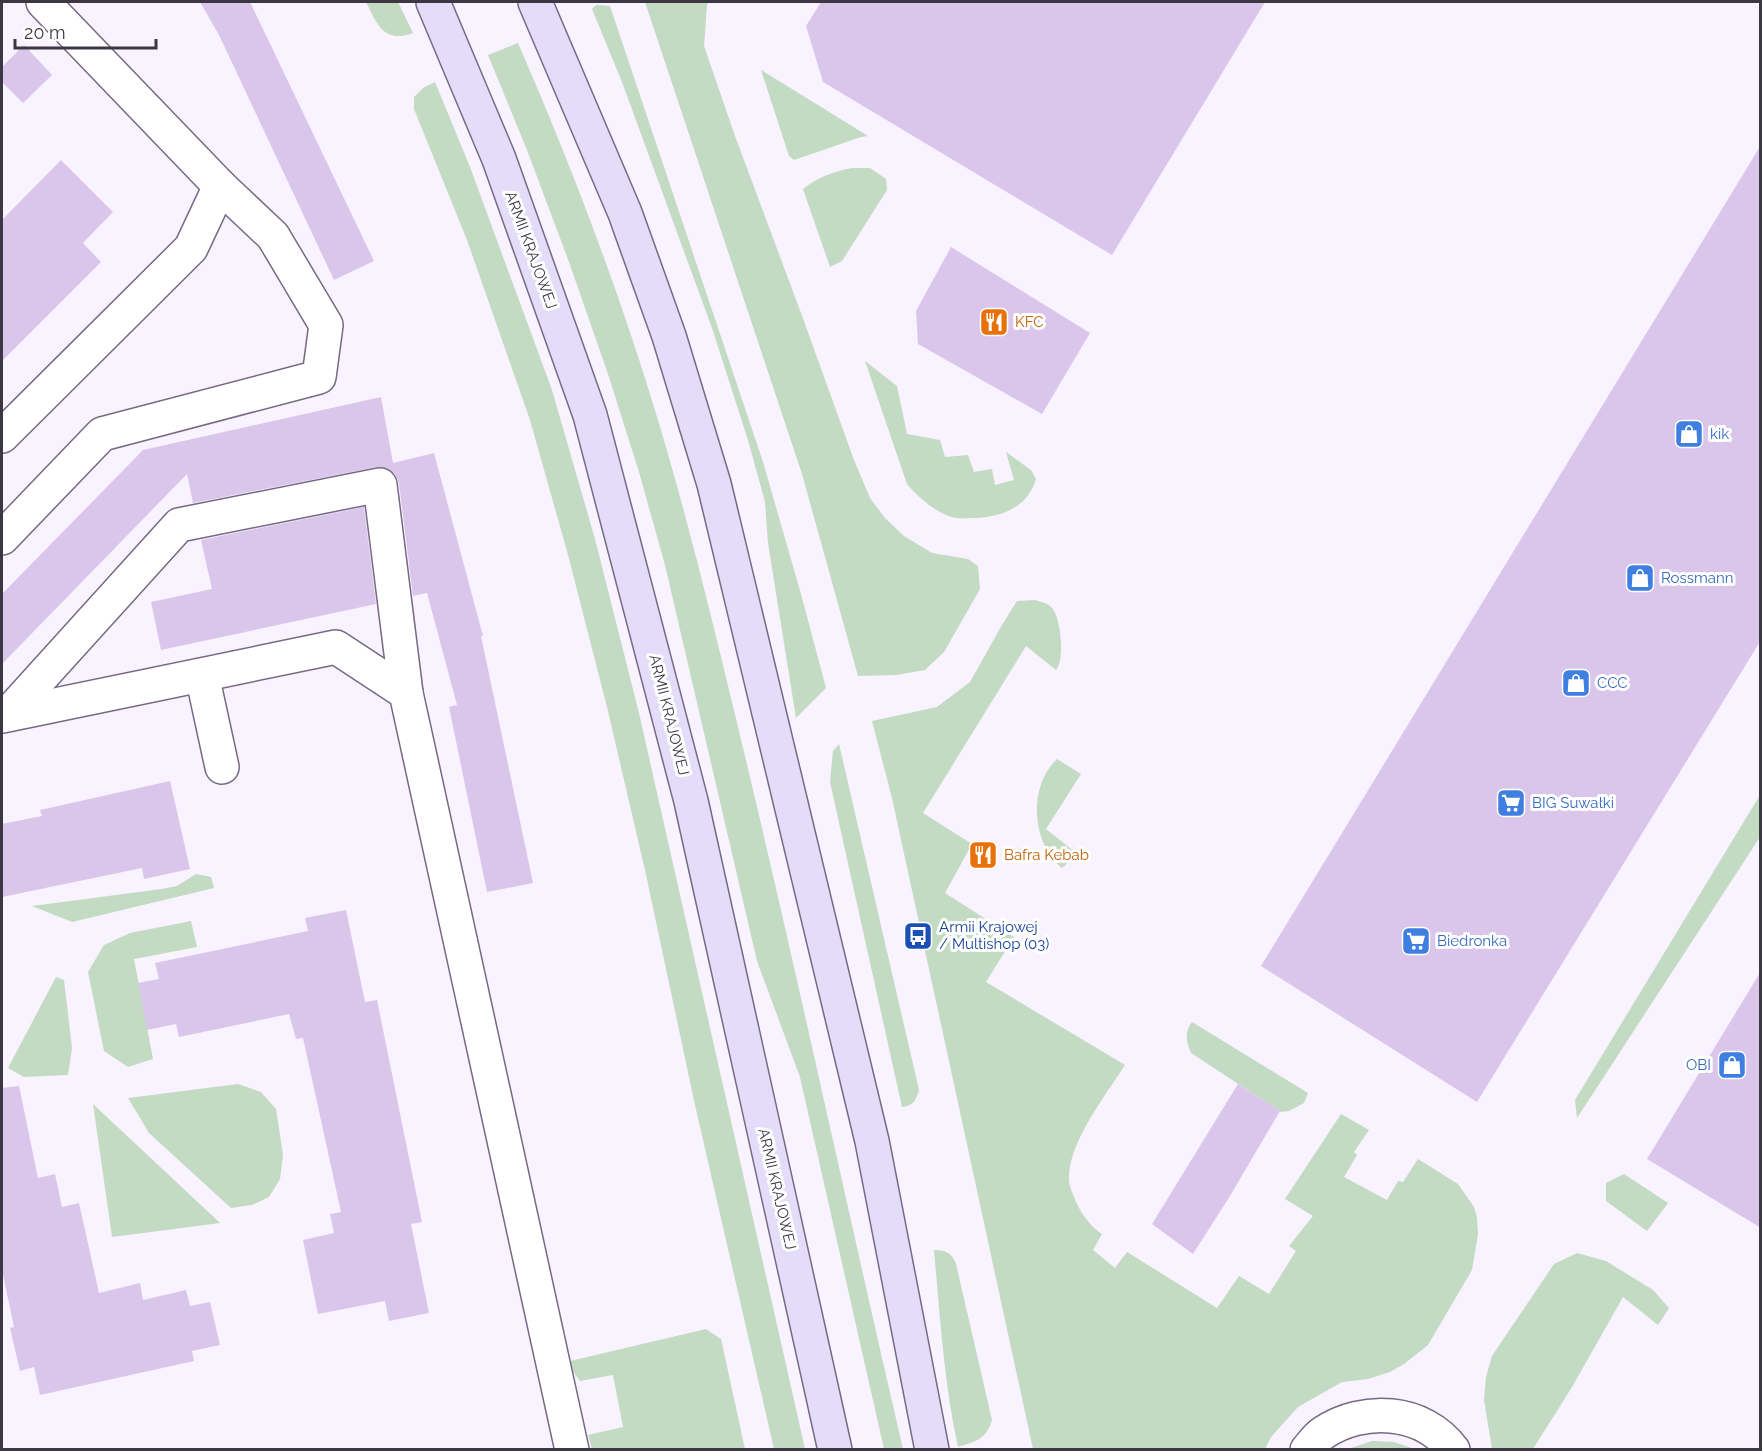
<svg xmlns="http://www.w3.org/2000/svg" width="1762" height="1451" font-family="Raleway,sans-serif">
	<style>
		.green { fill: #c3dac3 }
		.building { fill: #dbc6eb }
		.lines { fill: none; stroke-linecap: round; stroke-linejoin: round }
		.street-casing { stroke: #776984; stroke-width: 36 }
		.secondary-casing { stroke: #776984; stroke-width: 36 }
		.street { stroke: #fff; stroke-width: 33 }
		.secondary { stroke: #e4ddfa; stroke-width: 33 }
		.labels { text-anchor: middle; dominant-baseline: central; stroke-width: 6; stroke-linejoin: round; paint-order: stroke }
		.street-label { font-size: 15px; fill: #3d3743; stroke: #fff }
		.food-label { font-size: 15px; fill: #c56008; stroke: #fff; text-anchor: start }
		.shop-label { font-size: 15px; fill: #366cbe; stroke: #fff; text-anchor: start }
		.transit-label { font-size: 15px; fill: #164399; stroke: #fff; text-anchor: start }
	</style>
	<rect width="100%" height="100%" fill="#f9f2ff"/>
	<g class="green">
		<path d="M366 2H398L413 33C384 44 377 24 366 2Z"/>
		<polygon points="645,2 709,2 707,5 704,46 735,136 801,313 854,460 870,498 885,518 904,536 932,553 968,559 978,566 980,589 944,652 925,670 896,675 858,676 802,474"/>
		<polygon points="596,5 610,6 763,462 801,594 826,688 796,718 768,543 765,502 748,440 712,328 622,82 592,9"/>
		<path d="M518 43C568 158 613 275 650 394 684 503 711 615 738 727 796 967 847 1209 903 1449H884L800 1077 757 961 665 565 639 472 608 374 569 262 527 150 488 55Z"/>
		<polygon points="761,70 868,136 861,137 794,160 789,156"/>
		<polygon points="435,82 470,167 552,390 595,539 639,713 805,1449 774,1449 695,1105 645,870 607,707 567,551 530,420 467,240 414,109 414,97 423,88"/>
		<path d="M852 168H870L886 179 887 190 842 261 830 267 803 189C818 177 833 172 852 168Z"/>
		<path d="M865 361 897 386 907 434 940 440 945 457 968 455 974 472 992 469 995 485 1014 480 1006 452 1031 470 1036 479C1028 507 1002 517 975 518 969 518 962 519 956 518 937 514 920 499 907 484Z"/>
		<path d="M1035 600C1041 602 1048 603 1052 608 1061 618 1065 660 1056 670L1026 646 923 813 972 844 945 893 1014 937 986 982 1125 1065C1106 1095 1067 1144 1069 1180 1069 1187 1074 1196 1076 1202 1082 1215 1091 1227 1102 1234L1093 1250 1115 1268 1127 1252 1217 1308 1239 1276 1269 1294 1296 1251 1289 1246 1313 1216 1285 1199 1341 1114 1369 1130 1354 1152 1357 1155 1344 1177 1387 1200 1398 1181 1403 1182 1418 1159 1458 1184 1474 1207 1477 1217 1478 1234 1472 1270 1428 1345 1404 1364 1390 1372 1368 1379 1342 1382 1298 1407 1271 1437 1265 1449H1033L892 798 872 721 937 707 970 682 1002 625 1017 601Z"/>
		<path d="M839 744 919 1090C916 1100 913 1106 902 1107L830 782 833 751Z"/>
		<path d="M1057 759 1081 774 1046 829 1075 852 1071 860 1062 868C1031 843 1028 786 1057 759Z"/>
		<polygon points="1760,795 1760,837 1577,1118 1575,1100"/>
		<polygon points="196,874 211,877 214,888 72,922 32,906 162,889 177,886"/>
		<polygon points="191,921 197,947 134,959 153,1059 128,1067 104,1051 88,972 104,945 130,933"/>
		<polygon points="56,977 64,980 72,1048 68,1075 24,1077 8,1068"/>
		<path d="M1192 1022 1308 1093 1304 1103 1289 1111 1281 1112 1191 1053C1186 1041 1184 1033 1192 1022Z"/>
		<polygon points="238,1084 261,1092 276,1109 283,1155 280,1179 269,1197 252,1205 231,1208 149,1133 128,1098"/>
		<polygon points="93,1104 220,1223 112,1237"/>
		<polygon points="1624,1174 1668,1203 1647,1231 1606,1201 1606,1183"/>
		<path d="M934 1250C946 1250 952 1253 956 1264L992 1420C986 1440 976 1441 958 1447 944 1383 940 1316 934 1250Z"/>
		<polygon points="1577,1253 1606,1261 1653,1290 1669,1308 1658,1325 1623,1297 1572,1387 1533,1449 1492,1449 1484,1400 1486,1377 1492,1356 1554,1264"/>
		<polygon points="706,1329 721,1339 745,1449 659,1450 659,1448 652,1450 592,1449 588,1435 623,1427 613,1375 580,1381 566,1362"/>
		<polygon points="1372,1441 1394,1442 1415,1449 1348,1449"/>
	</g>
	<g class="building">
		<polygon points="200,2 250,2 374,261 334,280 219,35"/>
		<polygon points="821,2 1265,2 1112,255 823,82 806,26"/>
		<polygon points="24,45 52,75 23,103 2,82 2,67"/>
		<polygon points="1761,145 1761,640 1477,1102 1261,966"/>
		<polygon points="61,160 113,212 83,243 101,262 2,361 2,220"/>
		<polygon points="951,247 1090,333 1042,414 918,344 916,311"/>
		<polygon points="381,397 393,463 434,453 483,636 481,636 533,883 487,892 449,707 457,705 427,593 413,596 399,483 395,474 387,468 376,467 193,503 187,474 2,664 2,594 143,450"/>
		<polygon points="364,507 376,604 161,650 151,602 212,589 201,540"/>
		<polygon points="170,781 190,869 144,879 142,868 2,897 2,824 42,816 40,810"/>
		<polygon points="346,910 365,1002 377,1000 422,1222 411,1224 429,1313 389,1321 385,1301 318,1314 303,1240 334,1233 330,1214 341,1212 303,1038 296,1039 289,1014 179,1037 176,1024 147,1030 138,983 159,979 155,963 308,931 305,918"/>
		<polygon points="1761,971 1761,1228 1647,1159"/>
		<polygon points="1238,1084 1280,1111 1230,1196 1193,1254 1152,1224"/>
		<polygon points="19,1086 38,1178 55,1174 62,1207 79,1203 99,1293 140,1283 143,1300 186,1290 190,1306 210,1302 220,1345 192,1351 194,1361 40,1395 34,1367 20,1371 10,1328 14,1327 2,1270 2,1088"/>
	</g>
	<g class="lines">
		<g class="street-casing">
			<g id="street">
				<polyline points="2,436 191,248 220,186 43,2"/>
				<polyline points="2,538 102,434 319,377 326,325 273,236 220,186"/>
				<polyline points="202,675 222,767"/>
				<polyline points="8,714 179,525 380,485 406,693"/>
				<polyline points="2,716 336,647 406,693 572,1450"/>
				<path d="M1307 1450C1312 1444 1317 1437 1323 1433 1363 1406 1423 1409 1453 1450"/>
			</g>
		</g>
		<g class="secondary-casing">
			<g id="secondary">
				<polyline points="433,2 499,159 590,415 691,801 835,1450"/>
				<polyline points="535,2 625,213 669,336 714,484 872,1141 932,1450"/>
			</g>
		</g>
		<use href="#street" class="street"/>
		<use href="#secondary" class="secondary"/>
	</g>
	<defs>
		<g id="restaurant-square" transform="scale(1.5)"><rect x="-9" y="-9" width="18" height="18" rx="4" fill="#e8710a" stroke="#fff"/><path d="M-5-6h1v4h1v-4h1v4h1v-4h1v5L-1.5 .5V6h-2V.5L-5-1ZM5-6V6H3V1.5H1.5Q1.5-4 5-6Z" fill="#fff"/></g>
		<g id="shop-square" transform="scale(1.5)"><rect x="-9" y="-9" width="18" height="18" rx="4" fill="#3f7fe0" stroke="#fff"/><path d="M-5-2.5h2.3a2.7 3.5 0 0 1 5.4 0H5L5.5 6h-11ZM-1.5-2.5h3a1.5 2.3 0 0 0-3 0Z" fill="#fff"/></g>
		<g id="supermarket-square" transform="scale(1.5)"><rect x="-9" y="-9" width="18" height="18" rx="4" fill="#3f7fe0" stroke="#fff"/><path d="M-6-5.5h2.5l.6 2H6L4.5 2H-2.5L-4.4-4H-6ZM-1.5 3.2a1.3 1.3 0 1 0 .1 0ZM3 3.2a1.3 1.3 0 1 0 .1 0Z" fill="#fff"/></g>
		<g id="bus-square" transform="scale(1.5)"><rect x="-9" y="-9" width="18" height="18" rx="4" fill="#1a4fb4" stroke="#fff"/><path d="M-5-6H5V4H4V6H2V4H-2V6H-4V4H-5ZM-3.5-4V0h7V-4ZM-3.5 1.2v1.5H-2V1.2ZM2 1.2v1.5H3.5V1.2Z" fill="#fff"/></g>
	</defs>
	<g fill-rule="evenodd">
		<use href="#restaurant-square" x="994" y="322"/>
		<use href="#shop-square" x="1689" y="434"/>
		<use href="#shop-square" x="1640" y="578"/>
		<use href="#shop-square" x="1576" y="683"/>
		<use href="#supermarket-square" x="1511" y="803"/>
		<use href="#restaurant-square" x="983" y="855"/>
		<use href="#bus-square" x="918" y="936"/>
		<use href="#supermarket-square" x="1416" y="941"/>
		<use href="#shop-square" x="1732" y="1065"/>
	</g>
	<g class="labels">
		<g class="street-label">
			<text transform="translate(531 250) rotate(70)">ARMII KRAJOWEJ</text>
			<text transform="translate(669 715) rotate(76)">ARMII KRAJOWEJ</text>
			<text transform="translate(777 1189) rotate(77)">ARMII KRAJOWEJ</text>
		</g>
		<g class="food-label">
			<text x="1015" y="322">KFC</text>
			<text x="1004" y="855">Bafra Kebab</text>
		</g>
		<g class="shop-label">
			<text x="1710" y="434">kik</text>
			<text x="1661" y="578">Rossmann</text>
			<text x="1597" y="683">CCC</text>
			<text x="1532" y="803">BIG Suwałki</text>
			<text x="1437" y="941">Biedronka</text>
			<text x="1711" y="1065" text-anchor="end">OBI</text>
		</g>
		<g class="transit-label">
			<text x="939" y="927">Armii Krajowej<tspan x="939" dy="17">/ Multishop (03)</tspan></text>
		</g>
	</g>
	<rect width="1762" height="1451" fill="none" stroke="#3d3743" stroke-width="6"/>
	<path d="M15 39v9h141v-9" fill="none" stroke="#3d3743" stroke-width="3"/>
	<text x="24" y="39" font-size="18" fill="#3d3743" stroke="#ffffff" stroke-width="4.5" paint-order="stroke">20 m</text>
</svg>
